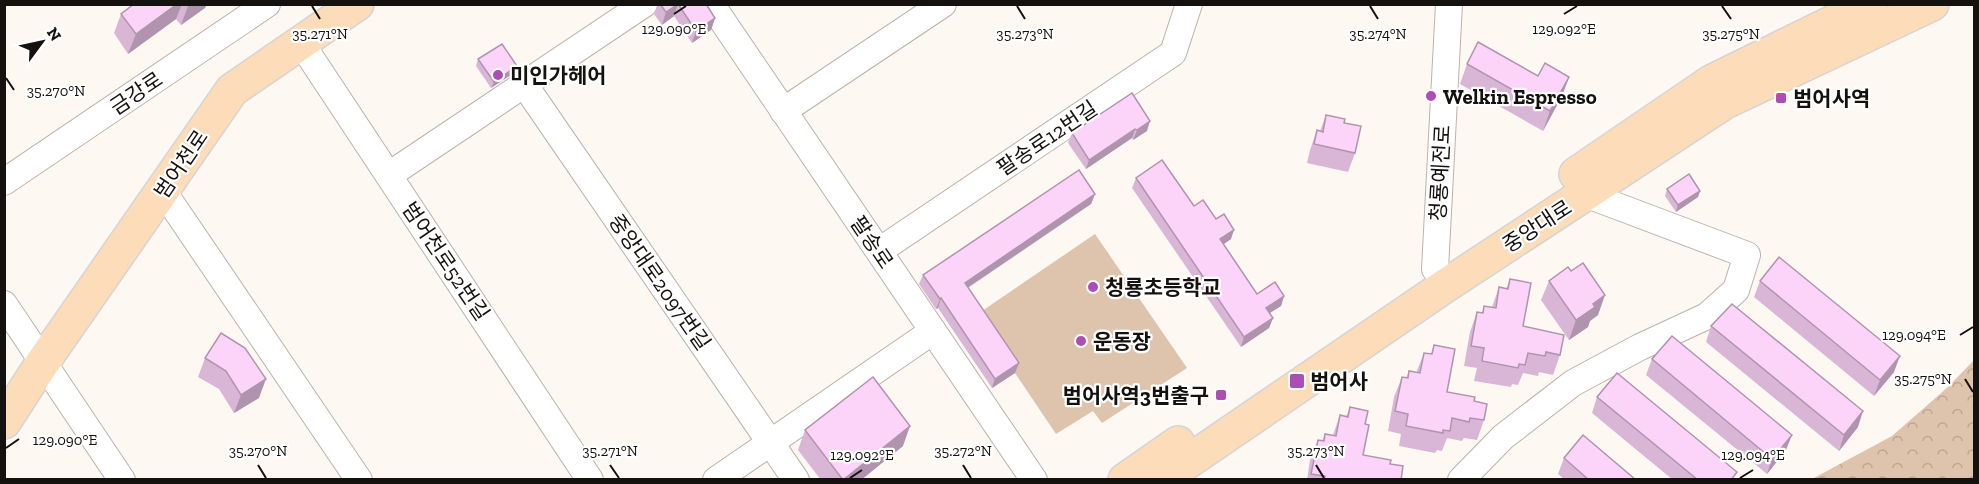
<svg xmlns="http://www.w3.org/2000/svg" width="1979" height="484" font-family="'Zilla Slab','Noto Sans KR',serif">
	<style>
		.forest { fill: url(#forest-crowns) }
		.park { fill: #dec3ad }
		.lines { fill: none; stroke-linecap: round; stroke-linejoin: round }
		.minor-casing { stroke: #bcb2ab; stroke-width: 28 }
		.major-casing { stroke: #d5d4d4; stroke-width: 36 }
		.minor { stroke: #fff; stroke-width: 26 }
		.major { stroke: #fdddb9; stroke-width: 33 }
		.wall { fill: #d9b6d6 }
		.shaded-wall { fill: #b094ae }
		.building { fill: #fcd4f9; stroke: #b094ae; stroke-width: 1.5 }
		.ticks { fill: none; stroke: #15110f; stroke-width: 2 }
		.poi-dot { fill: #ad4eb7; stroke: #fff; stroke-width: 2 }
		.labels { text-anchor: middle; dominant-baseline: central; stroke-width: 4.5; stroke-linejoin: round; paint-order: stroke }
		.poi-label { font-size: 21px; font-weight: bold; fill: #15110f; stroke: #fff; text-anchor: start }
		.street-label { font-size: 21px; fill: #15110f; stroke: #fff }
		.ticks-label { font-size: 15px; text-anchor: middle; fill: #15110f; stroke: #fff; stroke-width: 4.5; stroke-linejoin: round; paint-order: stroke }
	</style>
	<defs>
		<pattern id="forest-crowns" width="20" height="18" patternUnits="userSpaceOnUse" patternTransform="scale(1.5)"><rect width="20" height="18" fill="#dec3ad"/><path d="M2 6a3 3 0 1 1 6 0M12 15a3 3 0 1 1 6 0" fill="none" stroke="#bea694"/></pattern>
	</defs>
	<rect width="100%" height="100%" fill="#fef8f3"/>
	<polygon class="forest" points="1974,360 1974,479 1812,479 1892,436 1948,387"/>
	<polygon class="park" points="1095,234 1187,368 1102,423 1093,411 1056,434 976,315"/>
	<g class="lines">
		<g class="minor-casing">
			<g id="minor">
				<polyline points="711,4 1034,480"/>
				<polyline points="301,43 590,480"/>
				<polyline points="524,84 796,480"/>
				<polyline points="783,111 943,4"/>
				<polyline points="389,175 644,4"/>
				<polyline points="4,182 267,4"/>
				<polyline points="163,191 359,480"/>
				<polyline points="879,251 1173,53 1189,4"/>
				<polyline points="1435,269 1449,4"/>
				<polyline points="4,304 122,480"/>
				<polyline points="716,480 933,331"/>
				<polyline points="1461,480 1503,437 1573,383 1640,347 1707,316 1736,290 1747,255 1585,194"/>
			</g>
		</g>
		<g class="major-casing">
			<g id="major">
				<polyline points="1576,174 1711,82 1870,4"/>
				<polyline points="4,422 43,362 232,90 357,4"/>
				<polyline points="1125,480 1178,443"/>
				<polyline points="1161,480 1442,288 1725,102 1932,4"/>
			</g>
		</g>
		<use href="#minor" class="minor"/>
		<use href="#major" class="major"/>
	</g>
	<g class="wall">
		<polygon points="134,4 207,4 205,8 181,25 176,19 128,54 114,33 121,14"/>
		<polygon points="658,4 706,4 715,18 711,30 692,43 674,16 662,25 654,14"/>
		<polygon points="478,59 514,73 491,88 476,66"/>
		<polygon points="1467,64 1538,76 1569,77 1562,96 1543,131 1460,84"/>
		<polygon points="1132,93 1147,131 1133,140 1132,138 1086,169 1068,143 1072,133"/>
		<polygon points="1326,115 1344,123 1355,153 1348,172 1307,163 1310,150 1317,130 1320,131"/>
		<polygon points="1136,178 1194,206 1231,239 1223,244 1257,294 1284,296 1281,306 1269,313 1273,318 1269,328 1241,347 1132,188"/>
		<polygon points="1667,189 1700,191 1698,197 1676,212 1665,196"/>
		<polygon points="1095,194 1091,204 968,288 1015,373 992,388 938,308 936,309 919,284 923,275"/>
		<polygon points="1510,279 1523,326 1560,355 1553,375 1539,372 1538,376 1523,373 1518,385 1512,384 1511,387 1474,381 1477,368 1464,366 1470,332 1477,312 1482,313 1484,306 1492,307 1499,287 1506,289"/>
		<polygon points="1549,281 1598,315 1590,321 1588,327 1569,340 1541,300"/>
		<polygon points="1760,281 1894,372 1874,396 1754,297"/>
		<polygon points="1711,326 1858,427 1839,451 1706,342"/>
		<polygon points="1434,345 1447,392 1474,401 1484,420 1477,440 1464,438 1462,441 1447,438 1442,451 1437,450 1435,453 1399,446 1401,434 1388,431 1394,397 1402,377 1406,378 1409,371 1416,373 1424,353 1431,354"/>
		<polygon points="245,348 259,398 234,413 219,389 198,377 205,358"/>
		<polygon points="1652,359 1786,450 1767,474 1646,375"/>
		<polygon points="1597,397 1735,480 1673,480 1592,413"/>
		<polygon points="1350,407 1365,424 1363,455 1390,464 1401,480 1307,480 1310,460 1318,440 1322,441 1325,434 1333,435 1340,415 1346,417"/>
		<polygon points="805,430 903,446 861,480 821,480 798,450"/>
		<polygon points="1564,458 1636,480 1565,480 1558,474"/>
	</g>
	<g class="shaded-wall">
		<polygon points="177,4 182,4 176,19 128,54 136,34"/>
		<polygon points="190,4 207,4 205,8 181,25 188,6"/>
		<polygon points="678,4 674,16 662,25 666,12"/>
		<polygon points="715,18 711,30 692,43 696,31"/>
		<polygon points="517,66 514,73 491,88 494,82"/>
		<polygon points="1569,77 1562,96 1543,131 1550,111"/>
		<polygon points="1150,121 1147,131 1133,140 1137,130"/>
		<polygon points="1135,129 1132,138 1086,169 1089,160"/>
		<polygon points="1700,191 1698,197 1676,212 1678,205"/>
		<polygon points="1095,194 1091,204 961,292 965,283"/>
		<polygon points="1234,230 1231,239 1217,249 1220,239"/>
		<polygon points="1605,295 1598,315 1590,321 1588,327 1569,340 1576,320 1593,304"/>
		<polygon points="1284,296 1281,306 1262,318 1266,308"/>
		<polygon points="941,298 938,308 936,309 940,299"/>
		<polygon points="1273,318 1269,328 1241,347 1244,337"/>
		<polygon points="1900,356 1894,372 1874,396 1880,380"/>
		<polygon points="1019,363 1015,373 992,388 995,379"/>
		<polygon points="266,379 259,398 234,413 241,395"/>
		<polygon points="1863,411 1858,427 1839,451 1844,435"/>
		<polygon points="910,426 903,446 861,480 843,480"/>
		<polygon points="1792,435 1786,450 1767,474 1772,459"/>
	</g>
	<g class="building">
		<polygon points="134,4 177,4 136,34 121,14"/>
		<polygon points="660,4 678,4 666,12"/>
		<polygon points="678,4 706,4 715,18 696,31"/>
		<polygon points="1478,42 1538,76 1545,63 1569,77 1550,111 1467,64"/>
		<polygon points="502,44 517,66 494,82 478,59"/>
		<polygon points="1132,93 1150,121 1137,130 1135,129 1089,160 1072,133"/>
		<polygon points="1326,115 1345,119 1344,123 1361,126 1355,153 1314,144 1317,130 1323,132"/>
		<polygon points="1162,160 1194,206 1203,200 1216,219 1224,214 1234,230 1220,239 1257,294 1275,282 1284,296 1266,308 1273,318 1244,337 1136,178"/>
		<polygon points="1079,170 1095,194 965,283 1019,363 995,379 941,298 940,299 923,275"/>
		<polygon points="1689,174 1700,191 1678,205 1667,189"/>
		<polygon points="1779,257 1900,356 1880,380 1760,281"/>
		<polygon points="1583,263 1605,295 1593,304 1595,307 1576,320 1549,281 1568,267 1571,271"/>
		<polygon points="1510,279 1531,283 1523,326 1564,335 1560,355 1546,352 1545,356 1528,353 1525,365 1519,364 1518,368 1482,361 1484,348 1471,346 1477,312 1483,313 1484,306 1496,308 1499,287 1508,289"/>
		<polygon points="1732,304 1863,411 1844,435 1711,326"/>
		<polygon points="221,333 245,348 266,379 241,395 226,371 205,358"/>
		<polygon points="1672,336 1792,435 1772,459 1652,359"/>
		<polygon points="1434,345 1455,349 1447,392 1475,397 1474,401 1487,404 1484,420 1470,418 1469,422 1452,418 1450,431 1443,430 1443,433 1406,426 1408,414 1395,411 1402,377 1408,378 1409,371 1420,373 1424,353 1432,354"/>
		<polygon points="1617,373 1737,472 1731,480 1698,480 1597,397"/>
		<polygon points="873,377 910,426 843,480 805,430"/>
		<polygon points="1350,407 1368,411 1365,424 1369,425 1363,455 1391,460 1390,464 1403,466 1401,480 1324,480 1325,476 1311,474 1318,440 1324,441 1325,434 1336,436 1340,415 1348,417"/>
		<polygon points="1583,435 1636,480 1589,480 1564,458"/>
	</g>
	<path class="ticks" d="M312 6 320 19M1017 6 1025 19M1370 6 1378 19M1722 6 1731 19M674 14 686 6M1564 14 1577 6M6 78 14 90M1960 335 1973 327M1965 379 1973 392M6 448 19 439M258 465 266 478M610 465 619 478M963 465 971 478M1316 465 1324 478M850 478 862 470M1740 478 1753 470"/>
	<g class="poi-dot">
		<circle cx="498" cy="75" r="6"/>
		<circle cx="1431" cy="96" r="6"/>
		<rect x="1775" y="92" width="12" height="12" rx="3"/>
		<circle cx="1093" cy="287" r="6"/>
		<circle cx="1081" cy="341" r="6"/>
		<rect x="1289" y="373" width="16" height="16" rx="3"/>
		<rect x="1215" y="389" width="12" height="12" rx="3"/>
	</g>
	<g class="labels">
		<g class="poi-label">
			<text x="510" y="75">미인가헤어</text>
			<text x="1443" y="96">Welkin Espresso</text>
			<text x="1793" y="98">범어사역</text>
			<text x="1105" y="287">청룡초등학교</text>
			<text x="1093" y="341">운동장</text>
			<text x="1310" y="381">범어사</text>
			<text x="1209" y="395" text-anchor="end">범어사역3번출구</text>
		</g>
		<g class="street-label">
			<text transform="translate(136 93) rotate(-34)">금강로</text>
			<text transform="translate(1047 138) rotate(-34)">팔송로12번길</text>
			<text transform="translate(181 164) rotate(-56)">범어천로</text>
			<text transform="translate(1440 173) rotate(-87)">청룡예전로</text>
			<text transform="translate(1537 226) rotate(-33)">중앙대로</text>
			<text transform="translate(872 242) rotate(56)">팔송로</text>
			<text transform="translate(446 261) rotate(56)">범어천로52번길</text>
			<text transform="translate(660 282) rotate(55)">중앙대로2097번길</text>
		</g>
	</g>
	<g class="ticks-label">
		<text x="1564" y="34">129.092°E</text>
		<text x="674" y="34">129.090°E</text>
		<text x="320" y="39">35.271°N</text>
		<text x="1025" y="39">35.273°N</text>
		<text x="1378" y="39">35.274°N</text>
		<text x="1731" y="39">35.275°N</text>
		<text x="56" y="96">35.270°N</text>
		<text x="1914" y="340">129.094°E</text>
		<text x="1923" y="384">35.275°N</text>
		<text x="65" y="445">129.090°E</text>
		<text x="258" y="456">35.270°N</text>
		<text x="610" y="456">35.271°N</text>
		<text x="963" y="456">35.272°N</text>
		<text x="1316" y="456">35.273°N</text>
		<text x="862" y="460">129.092°E</text>
		<text x="1753" y="460">129.094°E</text>
	</g>
	<rect width="1979" height="484" fill="none" stroke="#15110f" stroke-width="12"/>
	<g transform="translate(42 42) rotate(57)" stroke="#ffffff" stroke-width="4.5" paint-order="stroke">
	<path d="M0-4.5L10 22L0 15L-10 22Z" fill="#15110f"/>
	<text y="-9" font-size="16" font-weight="bold" text-anchor="middle" fill="#15110f">N</text>
	</g>
</svg>
